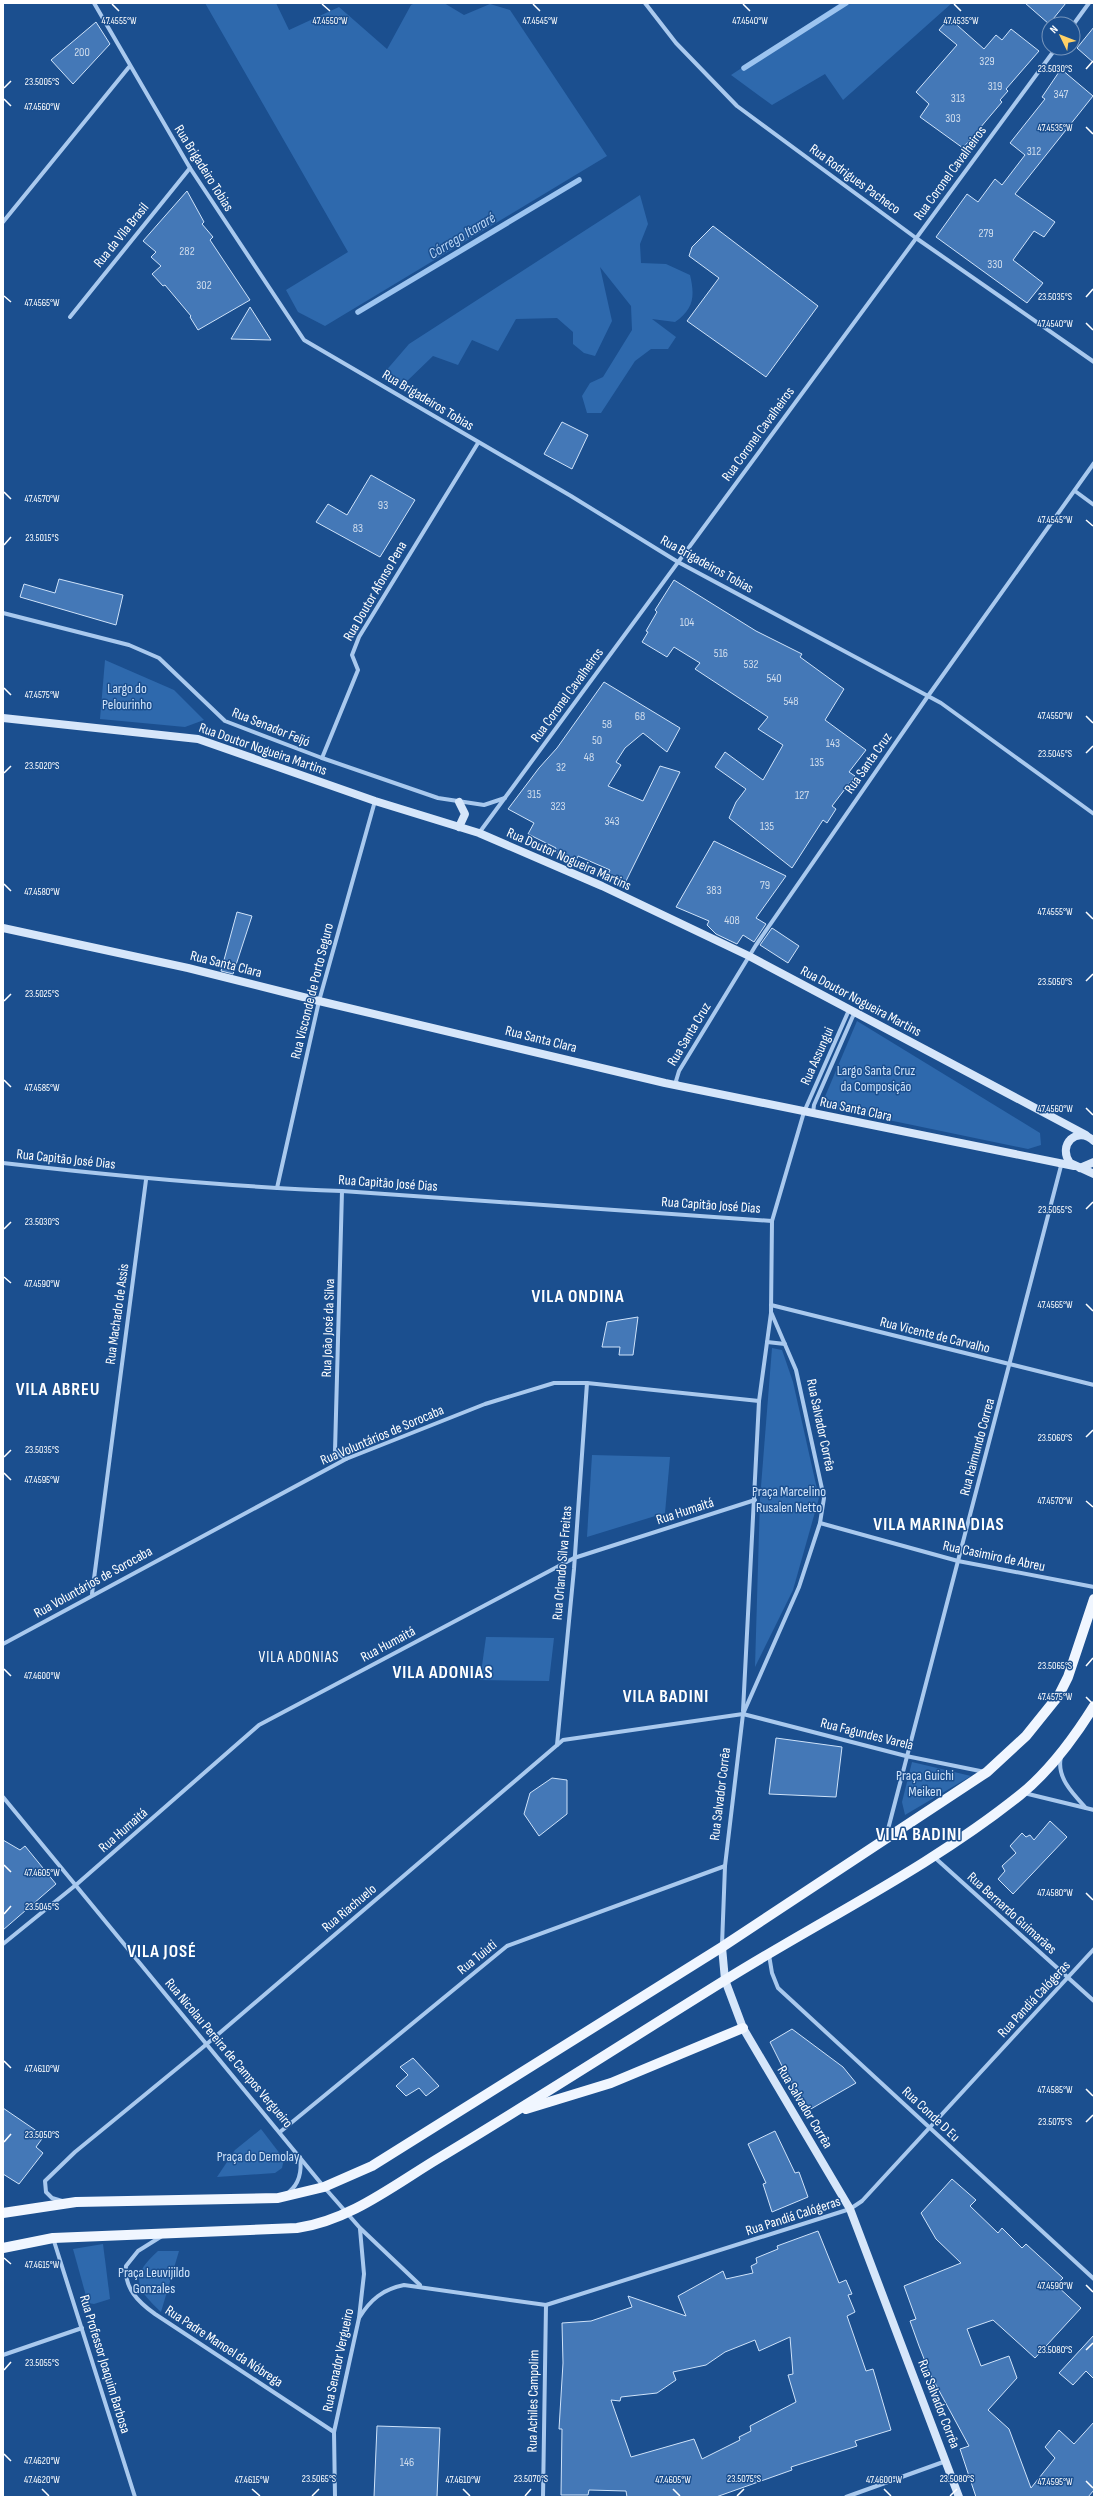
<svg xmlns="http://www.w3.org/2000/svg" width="1097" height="2500" font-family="'Sofia Sans Condensed',sans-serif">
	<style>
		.green { fill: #2e69ad }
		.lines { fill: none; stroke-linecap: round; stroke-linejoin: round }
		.stream { stroke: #9cc4f0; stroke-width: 5.5 }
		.building { fill: #4478b7; stroke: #cfe3fa; fill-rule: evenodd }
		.street { stroke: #a9c9ee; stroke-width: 4 }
		.secondary { stroke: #d6e6fa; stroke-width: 8 }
		.primary { stroke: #f0f6ff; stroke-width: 10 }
		.ticks { fill: none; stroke: #fff; stroke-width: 1.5 }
		.labels { text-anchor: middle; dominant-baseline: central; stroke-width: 3; stroke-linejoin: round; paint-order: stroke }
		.number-label { font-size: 12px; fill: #d0dded }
		.street-label { font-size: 14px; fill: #fff; stroke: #1b4f8f }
		.park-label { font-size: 14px; fill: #cfe3fa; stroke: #1b4f8f }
		.water-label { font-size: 15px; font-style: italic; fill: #b5d3f5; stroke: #1b4f8f }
		.neighbourhood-label { font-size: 15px; letter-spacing: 1px; fill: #fff; stroke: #1b4f8f }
		.district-label { font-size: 18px; font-weight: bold; letter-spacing: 1px; fill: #fff; stroke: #1b4f8f }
		.ticks-label { font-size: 10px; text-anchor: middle; fill: #fff; stroke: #1b4f8f; stroke-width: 3; stroke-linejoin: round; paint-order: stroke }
	</style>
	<rect width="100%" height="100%" fill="#1b4f8f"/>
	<g class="green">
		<polygon points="205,3 276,3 289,30 339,7 387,49 411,5 415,3 444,3 464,15 490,4 510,10 607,156 325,326 298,312 286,290 348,252"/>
		<polygon points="840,3 952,3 843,100 825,74 772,105 731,75"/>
		<path d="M640 195 648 224 640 244 641 263 666 264 690 275C695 296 694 309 675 322L652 319 676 337 668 349H651L635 361 601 413H587L582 396 590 383 603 377 632 330 631 306 600 267 612 321 595 356 584 353 573 344V332L557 318 516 319 498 351 472 340 458 365 433 356 404 384 384 373 409 344Z"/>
		<polygon points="105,660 174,690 204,720 185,727 100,719"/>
		<polygon points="857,1021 1040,1133 1041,1145 1028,1149 821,1106"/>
		<polygon points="772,1348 782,1350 793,1382 819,1498 793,1590 755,1667 760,1499"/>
		<polygon points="592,1455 670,1457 665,1513 587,1537"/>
		<polygon points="486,1637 554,1638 549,1681 480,1680"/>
		<polygon points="912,1762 971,1776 905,1815 902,1802"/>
		<polygon points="261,2129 284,2159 282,2168 275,2173 217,2177 235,2150"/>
		<polygon points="103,2244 110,2299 94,2304 88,2303 73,2249"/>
		<path d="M158 2251H179L161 2312C135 2288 130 2276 158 2251Z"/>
	</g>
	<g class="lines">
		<g class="stream">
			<polyline points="744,68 846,3"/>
			<polyline points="358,312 579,180"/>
		</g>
	</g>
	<g class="building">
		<polygon points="1025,3 1066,3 1049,24"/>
		<polygon points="949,18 984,49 996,35 1002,40 1011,29 1039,51 1006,89 1008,91 1000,100 1002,102 963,148 920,117 929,104 916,92 957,45 939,30"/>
		<polygon points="96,22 110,44 73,84 51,60"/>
		<polygon points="1094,27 1094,63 1077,48"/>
		<polygon points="1061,69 1093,96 1015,194 1055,222 1044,237 1034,231 1013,260 1043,283 1027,303 936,237 967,194 978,202 995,179 1002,185 1025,155 1010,143 1045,99 1042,97"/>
		<polygon points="187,191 204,222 202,224 213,237 210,240 250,300 198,330 190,317 191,316 165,285 163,286 152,274 161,266 151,257 156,252 143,241"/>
		<polygon points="713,226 818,306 766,377 687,321 719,278 689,256 692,247"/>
		<polygon points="250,307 271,340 231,339"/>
		<polygon points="562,422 588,435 572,469 544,454"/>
		<polygon points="371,475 415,500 380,557 316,522 328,504 347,515"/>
		<polygon points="59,579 123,595 116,625 20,597 24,584 55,593"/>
		<polygon points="674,580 756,631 802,654 800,657 844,689 825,720 866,750 849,772 855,776 832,806 836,809 827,823 823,820 792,868 729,818 736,802 746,789 715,767 725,752 763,780 783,745 758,729 768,717 695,669 700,663 674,647 667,657 642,642 648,632 646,631 657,612 655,610"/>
		<polygon points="604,682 680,728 667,752 643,733 625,748 616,762 621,765 608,786 643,801 660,766 680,772 624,885 607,877 610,870 578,856 576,861 555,852 556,848 528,834 534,823 508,809 539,768 557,748"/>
		<polygon points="714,841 786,876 756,918 766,924 754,942 743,935 737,944 716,934 707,925 709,921 676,907"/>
		<polygon points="237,912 252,916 233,974 221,971"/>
		<polygon points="772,928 799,946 788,963 760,945"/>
		<polygon points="638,1317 633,1355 619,1355 620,1347 602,1347 607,1322"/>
		<polygon points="776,1738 842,1747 836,1797 769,1794"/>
		<polygon points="552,1778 567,1780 567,1814 539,1836 524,1814 530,1793"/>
		<polygon points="1050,1821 1067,1837 1013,1894 998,1879 1005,1871 1002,1866 1016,1853 1010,1846 1022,1833 1026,1837 1030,1835 1034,1840"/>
		<polygon points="3,1840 20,1850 25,1846 56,1884 3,1930"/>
		<polygon points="792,2029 843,2067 856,2083 809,2110 782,2066 770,2042"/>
		<polygon points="413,2058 439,2086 426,2096 419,2088 406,2096 396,2086 408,2075 400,2067"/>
		<polygon points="3,2108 44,2136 36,2147 43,2153 19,2184 3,2174"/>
		<polygon points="775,2131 795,2173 799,2172 808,2197 772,2212 763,2184 766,2183 748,2144"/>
		<polygon points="952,2179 976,2200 970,2206 998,2233 1002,2228 1022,2248 1026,2244 1063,2278 1056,2285 1081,2308 1035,2358 993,2320 967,2329 981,2366 1009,2356 1017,2378 988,2410 1009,2429 1031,2488 1055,2458 1045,2447 1059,2430 1074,2444 1094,2422 1094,2490 1088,2497 976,2497 960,2449 969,2446 930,2374 919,2346 910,2321 916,2319 904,2286 961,2263 936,2239 921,2213"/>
		<path d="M818 2231 839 2283 846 2280 852 2294 848 2295 855 2312 847 2316 866 2371 873 2369 891 2430 855 2441 857 2446 791 2467 792 2470 716 2497H627L626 2491 589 2490 588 2495H561L562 2429H559L563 2363 562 2323 591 2321 632 2307 628 2296 686 2316 678 2296 723 2271 726 2279 753 2273 751 2266 757 2263 756 2258 778 2249 777 2246ZM790 2337 793 2374 788 2375 796 2402 750 2426 751 2431 739 2437 740 2440 702 2459 694 2439 631 2457 611 2400 620 2401 621 2397 657 2393 676 2380 673 2372 706 2365 725 2352 755 2340 759 2351Z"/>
		<polygon points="1094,2335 1094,2379 1086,2371 1073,2385 1059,2373"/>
		<polygon points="377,2426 440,2428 437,2497 374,2497"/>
	</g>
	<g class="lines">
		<g class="street">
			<polyline points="94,3 190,168 304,340 571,496 678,562 941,703 1094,814"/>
			<polyline points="645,3 676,43 737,106 916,238 1094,362"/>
			<polyline points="1073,25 1089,3"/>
			<polyline points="3,222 129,67"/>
			<polyline points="70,317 190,168"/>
			<polyline points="1075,491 1094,505"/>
			<polyline points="3,613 129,645 159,658 225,721 322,758 438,798 484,805 505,798"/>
			<polyline points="322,758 358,670 352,655 359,637 478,443"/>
			<polyline points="479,833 1056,48"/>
			<polyline points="678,1085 676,1081 679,1071 756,945 928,696 1094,463"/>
			<polyline points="813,1113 814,1105 853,1016 856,1014"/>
			<path d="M3 1163C116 1176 229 1187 342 1191L772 1221"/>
			<polyline points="277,1188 319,1001 375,801"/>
			<polyline points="342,1191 335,1451 346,1459"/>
			<polyline points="771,1305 1094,1385"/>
			<polyline points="767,1342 785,1344"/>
			<polyline points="820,1523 958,1561 1094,1587"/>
			<polyline points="92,1594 146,1180"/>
			<polyline points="3,1644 346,1459 485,1404 554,1383 587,1383 759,1401"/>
			<polyline points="743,1711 759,1401 771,1313"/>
			<polyline points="557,1745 574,1569 587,1383"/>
			<path d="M1061 1757C1056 1777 1073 1794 1086 1808"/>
			<polyline points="1024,1793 1094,1810"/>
			<polyline points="3,1797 324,2187 360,2228 420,2285"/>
			<polyline points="886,1837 1062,1162"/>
			<polyline points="933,1856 1094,2001"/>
			<polyline points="3,1944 77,1884 259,1725 574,1558 755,1500"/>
			<polyline points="722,1945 725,1866 743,1714 799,1587 820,1523 824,1498 796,1370 771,1312 772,1221 804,1112 849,1010"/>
			<polyline points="769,1955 772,1973 778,1988 1094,2279"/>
			<polyline points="280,2132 507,1946 725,1866"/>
			<path d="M289 2192C300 2183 302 2171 300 2157"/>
			<polyline points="62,2201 52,2198 46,2192 45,2181 75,2152 202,2048 563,1740 743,1714 906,1756 985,1772"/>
			<path d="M162 2236 138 2251 126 2266C124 2288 138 2302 155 2314L334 2432"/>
			<polyline points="53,2238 135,2497"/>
			<path d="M359 2318C370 2300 383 2289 404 2285L546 2305 850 2209 862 2201 1094 1949"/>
			<polyline points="3,2355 82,2328"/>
			<polyline points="335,2497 334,2432 359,2318 364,2274 360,2229"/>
			<polyline points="543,2497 546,2305"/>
			<polyline points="846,2497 946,2461"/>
		</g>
		<g class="secondary">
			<polyline points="3,718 198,739 375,801 479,833 602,886 749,956 1086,1135"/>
			<polyline points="459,802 465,814 459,827"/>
			<polyline points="3,928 188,968 319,1001 665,1083 1074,1166"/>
			<path d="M1094 1141C1077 1125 1057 1145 1070 1163L1094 1174"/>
			<polyline points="1080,1168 1094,1162"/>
			<polyline points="722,1947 725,1980 743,2028 850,2209 959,2497"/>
		</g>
		<g class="primary">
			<polyline points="526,2109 611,2083 743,2028"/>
			<polyline points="3,2213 76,2202 278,2198 324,2187 372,2166 722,1947 987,1772 1026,1736 1059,1695 1068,1677 1094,1599"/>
			<path d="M3 2248 53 2238 297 2228C349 2221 394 2185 439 2158 534 2101 627 2041 722 1982 821 1920 929 1868 1020 1795 1050 1771 1074 1738 1094 1706"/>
		</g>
	</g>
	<path class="ticks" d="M112 4 119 11M322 4 330 11M533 4 540 11M743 4 750 11M954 4 961 11M1086 69 1093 61M4 88 11 81M4 99 11 106M1086 127 1093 134M4 296 11 302M1086 297 1093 289M1086 323 1093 330M4 492 11 499M1086 520 1093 526M4 545 11 537M4 688 11 695M1086 716 1093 723M1086 753 1093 746M4 773 11 766M4 884 11 891M1086 912 1093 919M1086 981 1093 974M4 1001 11 994M4 1080 11 1087M1086 1108 1093 1115M1086 1209 1093 1202M4 1229 11 1222M4 1277 11 1283M1086 1304 1093 1311M1086 1437 1093 1430M4 1457 11 1450M4 1473 11 1480M1086 1501 1093 1507M1086 1666 1093 1658M4 1669 11 1676M1086 1697 1093 1704M4 1865 11 1872M1086 1893 1093 1900M4 1914 11 1906M4 2061 11 2068M1086 2089 1093 2096M1086 2122 1093 2115M4 2142 11 2134M4 2258 11 2264M1086 2285 1093 2292M1086 2350 1093 2343M4 2370 11 2362M4 2454 11 2461M1086 2481 1093 2488M42 2489 49 2496M252 2489 260 2496M463 2489 470 2496M673 2489 680 2496M884 2489 891 2496M312 2496 319 2489M525 2496 531 2489M737 2496 744 2489M950 2496 957 2489"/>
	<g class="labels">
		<g class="number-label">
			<text x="82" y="52">200</text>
			<text x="987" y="61">329</text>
			<text x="995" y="86">319</text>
			<text x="1061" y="94">347</text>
			<text x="958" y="98">313</text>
			<text x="953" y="118">303</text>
			<text x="1034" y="151">312</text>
			<text x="986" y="233">279</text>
			<text x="187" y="251">282</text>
			<text x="995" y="264">330</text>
			<text x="204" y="285">302</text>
			<text x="383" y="505">93</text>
			<text x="358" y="528">83</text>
			<text x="687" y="622">104</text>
			<text x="721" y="653">516</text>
			<text x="751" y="664">532</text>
			<text x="774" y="678">540</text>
			<text x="791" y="701">548</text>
			<text x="640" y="716">68</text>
			<text x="607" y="724">58</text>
			<text x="597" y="740">50</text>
			<text x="833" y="743">143</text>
			<text x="589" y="757">48</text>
			<text x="817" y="762">135</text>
			<text x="561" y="767">32</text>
			<text x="534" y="794">315</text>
			<text x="802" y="795">127</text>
			<text x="558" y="806">323</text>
			<text x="612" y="821">343</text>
			<text x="767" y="826">135</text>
			<text x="765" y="885">79</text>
			<text x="714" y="890">383</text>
			<text x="732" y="920">408</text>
			<text x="407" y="2462">146</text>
		</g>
		<g class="street-label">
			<text transform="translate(204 168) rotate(58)">Rua Brigadeiro Tobias</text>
			<text transform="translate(950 173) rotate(-54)">Rua Coronel Cavalheiros</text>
			<text transform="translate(855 179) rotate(36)">Rua Rodrigues Pacheco</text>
			<text transform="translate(121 235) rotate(-51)">Rua da Vila Brasil</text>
			<text transform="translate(428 400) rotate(31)">Rua Brigadeiros Tobias</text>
			<text transform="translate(758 434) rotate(-54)">Rua Coronel Cavalheiros</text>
			<text transform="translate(707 564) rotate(29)">Rua Brigadeiros Tobias</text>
			<text transform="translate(375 591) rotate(-60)">Rua Doutor Afonso Pena</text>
			<text transform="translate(567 695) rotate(-54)">Rua Coronel Cavalheiros</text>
			<text transform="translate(271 727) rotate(22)">Rua Senador Feijó</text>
			<text transform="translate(263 749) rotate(19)">Rua Doutor Nogueira Martins</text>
			<text transform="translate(868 763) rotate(-55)">Rua Santa Cruz</text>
			<text transform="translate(569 859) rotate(24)">Rua Doutor Nogueira Martins</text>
			<text transform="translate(226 964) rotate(14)">Rua Santa Clara</text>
			<text transform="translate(312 991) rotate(-76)">Rua Visconde de Porto Seguro</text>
			<text transform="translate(861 1001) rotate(28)">Rua Doutor Nogueira Martins</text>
			<text transform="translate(689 1034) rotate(-59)">Rua Santa Cruz</text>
			<text transform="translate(541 1039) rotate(14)">Rua Santa Clara</text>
			<text transform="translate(817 1056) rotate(-66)">Rua Assungui</text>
			<text transform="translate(856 1109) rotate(12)">Rua Santa Clara</text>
			<text transform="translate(66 1159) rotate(6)">Rua Capitão José Dias</text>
			<text transform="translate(388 1183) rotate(4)">Rua Capitão José Dias</text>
			<text transform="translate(711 1205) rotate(4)">Rua Capitão José Dias</text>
			<text transform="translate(117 1314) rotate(-82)">Rua Machado de Assis</text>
			<text transform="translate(328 1328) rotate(-88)">Rua João José da Silva</text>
			<text transform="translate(935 1335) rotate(14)">Rua Vicente de Carvalho</text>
			<text transform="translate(821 1425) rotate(78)">Rua Salvador Corrêa</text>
			<text transform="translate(382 1435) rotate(-23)">Rua Voluntários de Sorocaba</text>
			<text transform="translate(977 1447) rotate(-75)">Rua Raimundo Correa</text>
			<text transform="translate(685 1511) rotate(-18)">Rua Humaitá</text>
			<text transform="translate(994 1556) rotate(12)">Rua Casimiro de Abreu</text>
			<text transform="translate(562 1563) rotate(-85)">Rua Orlando Silva Freitas</text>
			<text transform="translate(93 1582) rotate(-29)">Rua Voluntários de Sorocaba</text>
			<text transform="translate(388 1644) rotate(-28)">Rua Humaitá</text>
			<text transform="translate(867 1734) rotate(14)">Rua Fagundes Varela</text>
			<text transform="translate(720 1794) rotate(-83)">Rua Salvador Corrêa</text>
			<text transform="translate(123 1830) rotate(-41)">Rua Humaitá</text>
			<text transform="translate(349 1908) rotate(-40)">Rua Riachuelo</text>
			<text transform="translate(1012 1913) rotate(42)">Rua Bernardo Guimarães</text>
			<text transform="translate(477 1957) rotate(-39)">Rua Tuiuti</text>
			<text transform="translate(1034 1999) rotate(-47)">Rua Pandiá Calógeras</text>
			<text transform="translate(229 2053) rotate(50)">Rua Nicolau Pereira de Campos Vergueiro</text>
			<text transform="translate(805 2107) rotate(59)">Rua Salvador Corrêa</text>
			<text transform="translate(931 2114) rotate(43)">Rua Conde D Eu</text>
			<text transform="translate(793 2216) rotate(-18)">Rua Pandiá Calógeras</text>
			<text transform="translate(224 2346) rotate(33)">Rua Padre Manoel da Nóbrega</text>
			<text transform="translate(338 2360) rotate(-78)">Rua Senador Vergueiro</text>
			<text transform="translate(105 2364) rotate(73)">Rua Professor Joaquim Barbosa</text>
			<text transform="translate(533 2401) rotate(-89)">Rua Achiles Campolim</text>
			<text transform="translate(939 2404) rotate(69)">Rua Salvador Corrêa</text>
		</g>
		<g class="park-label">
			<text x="127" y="688">Largo do<tspan x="127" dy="16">Pelourinho</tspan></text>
			<text x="876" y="1070">Largo Santa Cruz<tspan x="876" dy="16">da Composição</tspan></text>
			<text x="789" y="1491">Praça Marcelino<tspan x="789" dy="16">Rusalen Netto</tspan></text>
			<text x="925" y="1775">Praça Guichi<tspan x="925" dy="16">Meiken</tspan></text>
			<text x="258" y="2156">Praça do Demolay</text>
			<text x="154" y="2272">Praça Leuvijildo<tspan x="154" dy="16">Gonzales</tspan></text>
		</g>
		<g class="water-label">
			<text transform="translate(462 236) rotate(-31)">Córrego Itararé</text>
		</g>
		<g class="neighbourhood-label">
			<text x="299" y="1657">VILA ADONIAS</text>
		</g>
		<g class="district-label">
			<text x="578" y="1296">VILA ONDINA</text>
			<text x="58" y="1389">VILA ABREU</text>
			<text x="939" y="1524">VILA MARINA DIAS</text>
			<text x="443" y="1672">VILA ADONIAS</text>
			<text x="666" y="1696">VILA BADINI</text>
			<text x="919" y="1834">VILA BADINI</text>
			<text x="162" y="1951">VILA JOSÉ</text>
		</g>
	</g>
	<g class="ticks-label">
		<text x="119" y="24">47.4555°W</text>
		<text x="330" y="24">47.4550°W</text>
		<text x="540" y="24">47.4545°W</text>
		<text x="750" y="24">47.4540°W</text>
		<text x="961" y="24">47.4535°W</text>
		<text x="1055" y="72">23.5030°S</text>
		<text x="42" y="85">23.5005°S</text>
		<text x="42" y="110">47.4560°W</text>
		<text x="1055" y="131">47.4535°W</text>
		<text x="1055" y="300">23.5035°S</text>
		<text x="42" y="306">47.4565°W</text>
		<text x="1055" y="327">47.4540°W</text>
		<text x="42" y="502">47.4570°W</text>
		<text x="1055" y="523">47.4545°W</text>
		<text x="42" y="541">23.5015°S</text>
		<text x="42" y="698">47.4575°W</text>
		<text x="1055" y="719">47.4550°W</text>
		<text x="1055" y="757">23.5045°S</text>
		<text x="42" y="769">23.5020°S</text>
		<text x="42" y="895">47.4580°W</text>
		<text x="1055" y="915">47.4555°W</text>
		<text x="1055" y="985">23.5050°S</text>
		<text x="42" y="997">23.5025°S</text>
		<text x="42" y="1091">47.4585°W</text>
		<text x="1055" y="1112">47.4560°W</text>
		<text x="1055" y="1213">23.5055°S</text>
		<text x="42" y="1225">23.5030°S</text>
		<text x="42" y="1287">47.4590°W</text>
		<text x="1055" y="1308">47.4565°W</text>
		<text x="1055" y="1441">23.5060°S</text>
		<text x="42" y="1453">23.5035°S</text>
		<text x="42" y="1483">47.4595°W</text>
		<text x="1055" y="1504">47.4570°W</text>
		<text x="1055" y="1669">23.5065°S</text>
		<text x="42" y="1679">47.4600°W</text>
		<text x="1055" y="1700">47.4575°W</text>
		<text x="42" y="1876">47.4605°W</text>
		<text x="1055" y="1896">47.4580°W</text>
		<text x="42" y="1910">23.5045°S</text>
		<text x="42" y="2072">47.4610°W</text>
		<text x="1055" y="2093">47.4585°W</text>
		<text x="1055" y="2125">23.5075°S</text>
		<text x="42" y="2138">23.5050°S</text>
		<text x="42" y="2268">47.4615°W</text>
		<text x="1055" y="2289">47.4590°W</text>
		<text x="1055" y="2353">23.5080°S</text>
		<text x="42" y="2366">23.5055°S</text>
		<text x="42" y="2464">47.4620°W</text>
		<text x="319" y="2482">23.5065°S</text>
		<text x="531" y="2482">23.5070°S</text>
		<text x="744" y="2482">23.5075°S</text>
		<text x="957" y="2482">23.5080°S</text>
		<text x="42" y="2483">47.4620°W</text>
		<text x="252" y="2483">47.4615°W</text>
		<text x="463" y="2483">47.4610°W</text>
		<text x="673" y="2483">47.4605°W</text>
		<text x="884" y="2483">47.4600°W</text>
		<text x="1055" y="2485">47.4595°W</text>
	</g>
	<rect width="1097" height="2500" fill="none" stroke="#ffffff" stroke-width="8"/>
	<g transform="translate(1061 36) rotate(313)"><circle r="19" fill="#1b4f8f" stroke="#7695bc"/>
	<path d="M0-3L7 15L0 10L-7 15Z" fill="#ffd166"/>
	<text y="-6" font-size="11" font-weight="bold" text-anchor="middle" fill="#ffffff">N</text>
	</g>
</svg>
